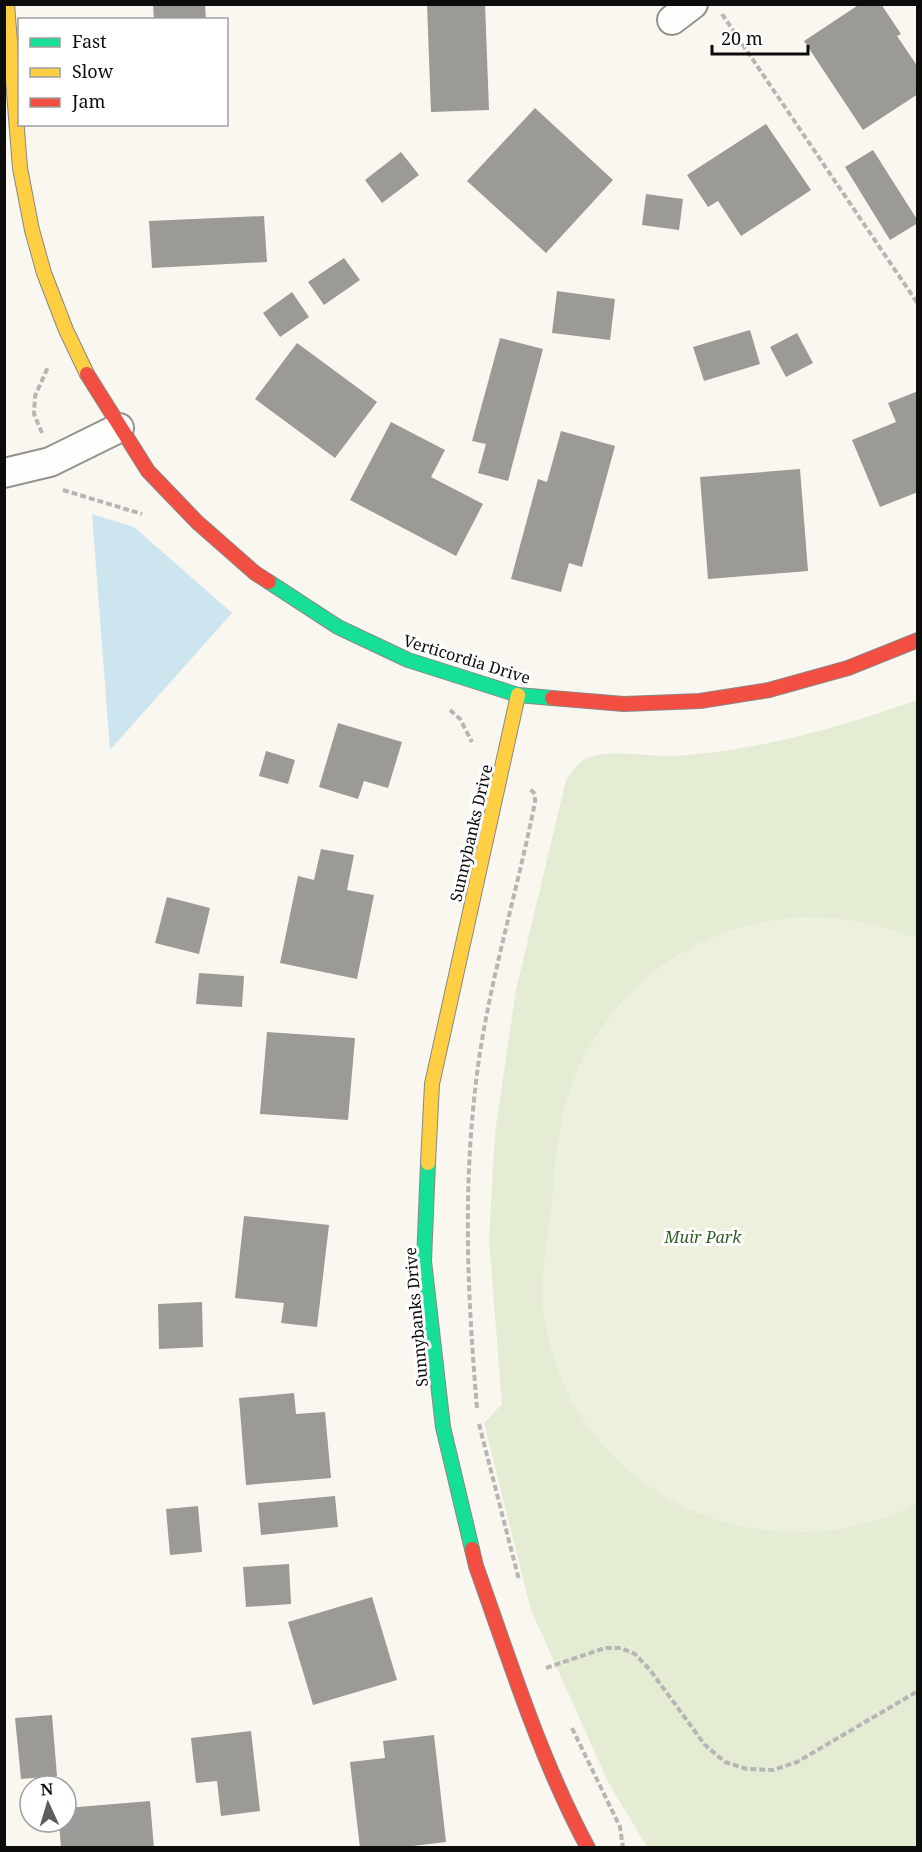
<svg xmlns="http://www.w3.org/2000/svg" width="922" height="1852" font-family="'Noto Serif',serif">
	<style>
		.green { fill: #e4ecd3 }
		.pitch { fill: #edf0dc }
		.water { fill: #cce5ef }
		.building { fill: #9c9a96 }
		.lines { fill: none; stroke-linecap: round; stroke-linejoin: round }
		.street-casing { stroke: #93928f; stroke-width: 32 }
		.fast-casing { stroke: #8a8885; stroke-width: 16 }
		.slow-casing { stroke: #8a8885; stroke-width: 16 }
		.jam-casing { stroke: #8a8885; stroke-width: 16 }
		.path { stroke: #b7b6b5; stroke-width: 4; stroke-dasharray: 6 3; stroke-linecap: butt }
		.street { stroke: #fefefd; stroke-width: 28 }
		.fast { stroke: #16e098; stroke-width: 14 }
		.slow { stroke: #ffcf43; stroke-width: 14 }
		.jam { stroke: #f24e42; stroke-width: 14 }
		.labels { text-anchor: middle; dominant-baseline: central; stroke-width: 6; stroke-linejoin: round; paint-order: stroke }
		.street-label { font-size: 16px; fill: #0c0c0c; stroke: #fff }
		.park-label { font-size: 16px; font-style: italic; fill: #335b25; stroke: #fff }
	</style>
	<rect width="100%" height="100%" fill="#faf7f0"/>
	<path class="green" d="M917 700V1847H647L608 1782 531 1610 484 1423 502 1404 489 1240 495 1133 516 990 566 780C571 774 575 766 581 762 602 746 650 758 676 756 759 751 840 727 917 700Z"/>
	<path class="pitch" d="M799 917C841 917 879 922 917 939L918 1503C783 1573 609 1513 557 1367 549 1344 543 1320 542 1297 541 1272 548 1235 551 1210 554 1178 556 1144 563 1113 583 1030 647 958 729 931 752 923 775 920 799 917Z"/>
	<polygon class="water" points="92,514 134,527 232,613 110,750"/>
	<g class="building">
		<polygon points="153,4 205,4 206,20 154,20"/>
		<polygon points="427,4 485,4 489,110 431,112"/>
		<polygon points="860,4 881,4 901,34 897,36 918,67 918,94 863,130 804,41"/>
		<polygon points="535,108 613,180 546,253 467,181"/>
		<polygon points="766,124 811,190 741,236 718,201 708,207 687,175"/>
		<polygon points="873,150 918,221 918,223 890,240 845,167"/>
		<polygon points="401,152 419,175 382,203 365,180"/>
		<polygon points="646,194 683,199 679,230 642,225"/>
		<polygon points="264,216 267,262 152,268 149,221"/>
		<polygon points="344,258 360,280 324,305 308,282"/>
		<polygon points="557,291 615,299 610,340 552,333"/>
		<polygon points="292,292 309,317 280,337 263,313"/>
		<polygon points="750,330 760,364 704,381 693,347"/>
		<polygon points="797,333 813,363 786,377 770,347"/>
		<polygon points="500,338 543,349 508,481 478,473 486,444 472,441"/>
		<polygon points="297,343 377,402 335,458 255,399"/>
		<polygon points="918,391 918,492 880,507 852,440 896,422 888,403"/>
		<polygon points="391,422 445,450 431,477 483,504 456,556 350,500"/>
		<polygon points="561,431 615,446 582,567 569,563 561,592 511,579 538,479 547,482"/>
		<polygon points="800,469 808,571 708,579 700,477"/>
		<polygon points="338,723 402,742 388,788 364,781 358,799 319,787"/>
		<polygon points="266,751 295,760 288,784 259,776"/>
		<polygon points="321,849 354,855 347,890 374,895 357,979 280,963 298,876 314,880"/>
		<polygon points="167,897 210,908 199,954 155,943"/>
		<polygon points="199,973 244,976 242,1007 196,1004"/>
		<polygon points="267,1032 355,1038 348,1120 260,1114"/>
		<polygon points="244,1216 329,1225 317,1327 281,1323 284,1303 235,1298"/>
		<polygon points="202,1302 203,1347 159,1349 158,1304"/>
		<polygon points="294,1393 296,1414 325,1412 331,1478 246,1485 239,1398"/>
		<polygon points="335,1496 338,1527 261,1535 258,1503"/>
		<polygon points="198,1506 202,1552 170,1555 166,1509"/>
		<polygon points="289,1564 291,1604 246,1607 243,1567"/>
		<polygon points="372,1597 397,1680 313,1705 288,1622"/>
		<polygon points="52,1715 57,1776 21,1779 15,1718"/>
		<polygon points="251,1731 260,1811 221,1816 217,1781 196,1783 191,1738"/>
		<polygon points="434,1735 446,1842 396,1848 360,1848 350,1762 385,1758 383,1741"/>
		<polygon points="150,1801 154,1848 61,1848 59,1822 66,1822 66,1808"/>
	</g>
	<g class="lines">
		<g class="street-casing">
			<g id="street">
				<polyline points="672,20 693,4"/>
				<polyline points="4,473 50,462 119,428"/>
			</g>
		</g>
		<g class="fast-casing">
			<g id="fast">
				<polyline points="269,582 338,627 408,660 518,695 552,698"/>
				<polyline points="428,1163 424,1261 443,1427 472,1549"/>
			</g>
		</g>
		<g class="slow-casing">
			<g id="slow">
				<polyline points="7,4 20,168 32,230 44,273 66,330 87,374"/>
				<polyline points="428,1163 432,1084 518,695"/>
			</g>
		</g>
		<g class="jam-casing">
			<g id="jam">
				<polyline points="87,374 148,471 197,522 255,573 269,582"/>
				<polyline points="552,698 624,704 700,701 769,690 848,668 918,640"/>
				<path d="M472 1549 476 1566C510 1661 540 1759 588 1848"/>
			</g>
		</g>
		<g class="path">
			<polyline points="722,14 918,304"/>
			<polyline points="42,433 34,414 35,396 48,367"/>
			<polyline points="63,490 142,514"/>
			<polyline points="450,710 460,719 472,742"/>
			<path d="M477 1408C467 1289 462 1179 479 1059 492 972 518 888 535 802V794L530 789"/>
			<polyline points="479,1424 519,1580"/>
			<polyline points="546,1668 605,1648 621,1648 635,1654 650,1670 705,1745 725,1762 747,1769 773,1770 797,1762 918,1691"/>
			<polyline points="572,1728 620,1827 623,1848"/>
		</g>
		<use href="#street" class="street"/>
		<use href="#fast" class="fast"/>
		<use href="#slow" class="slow"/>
		<use href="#jam" class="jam"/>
	</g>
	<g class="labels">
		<g class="street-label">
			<text transform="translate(467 659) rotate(17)">Verticordia Drive</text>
			<text transform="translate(471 833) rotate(-77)">Sunnybanks Drive</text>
			<text transform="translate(416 1317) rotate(-95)">Sunnybanks Drive</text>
		</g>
		<g class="park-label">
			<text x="703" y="1237">Muir Park</text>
		</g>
	</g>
	<rect width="922" height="1852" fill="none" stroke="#0c0c0c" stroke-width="12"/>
	<rect x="18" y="18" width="210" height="108" fill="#ffffff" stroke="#9e9e9e" stroke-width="1.5"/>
	<rect x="30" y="38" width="30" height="9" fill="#16e098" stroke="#9e9e9e" stroke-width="1.5"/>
	<text x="72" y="48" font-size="18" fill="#0c0c0c">Fast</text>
	<rect x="30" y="68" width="30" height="9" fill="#ffcf43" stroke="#9e9e9e" stroke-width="1.5"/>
	<text x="72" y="78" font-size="18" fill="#0c0c0c">Slow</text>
	<rect x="30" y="98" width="30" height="9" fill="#f24e42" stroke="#9e9e9e" stroke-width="1.5"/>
	<text x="72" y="108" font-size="18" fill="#0c0c0c">Jam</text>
	<g transform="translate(48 1804) rotate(356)"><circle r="28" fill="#ffffff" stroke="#9e9e9e" stroke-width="1.5"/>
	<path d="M0-4.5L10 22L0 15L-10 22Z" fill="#5f5e5c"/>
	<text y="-9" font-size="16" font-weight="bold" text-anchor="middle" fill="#0c0c0c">N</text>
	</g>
	<path d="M712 45v9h96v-9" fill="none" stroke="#0c0c0c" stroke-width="3"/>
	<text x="721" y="45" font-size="18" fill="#0c0c0c" stroke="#ffffff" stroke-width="4.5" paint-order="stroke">20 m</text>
</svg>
